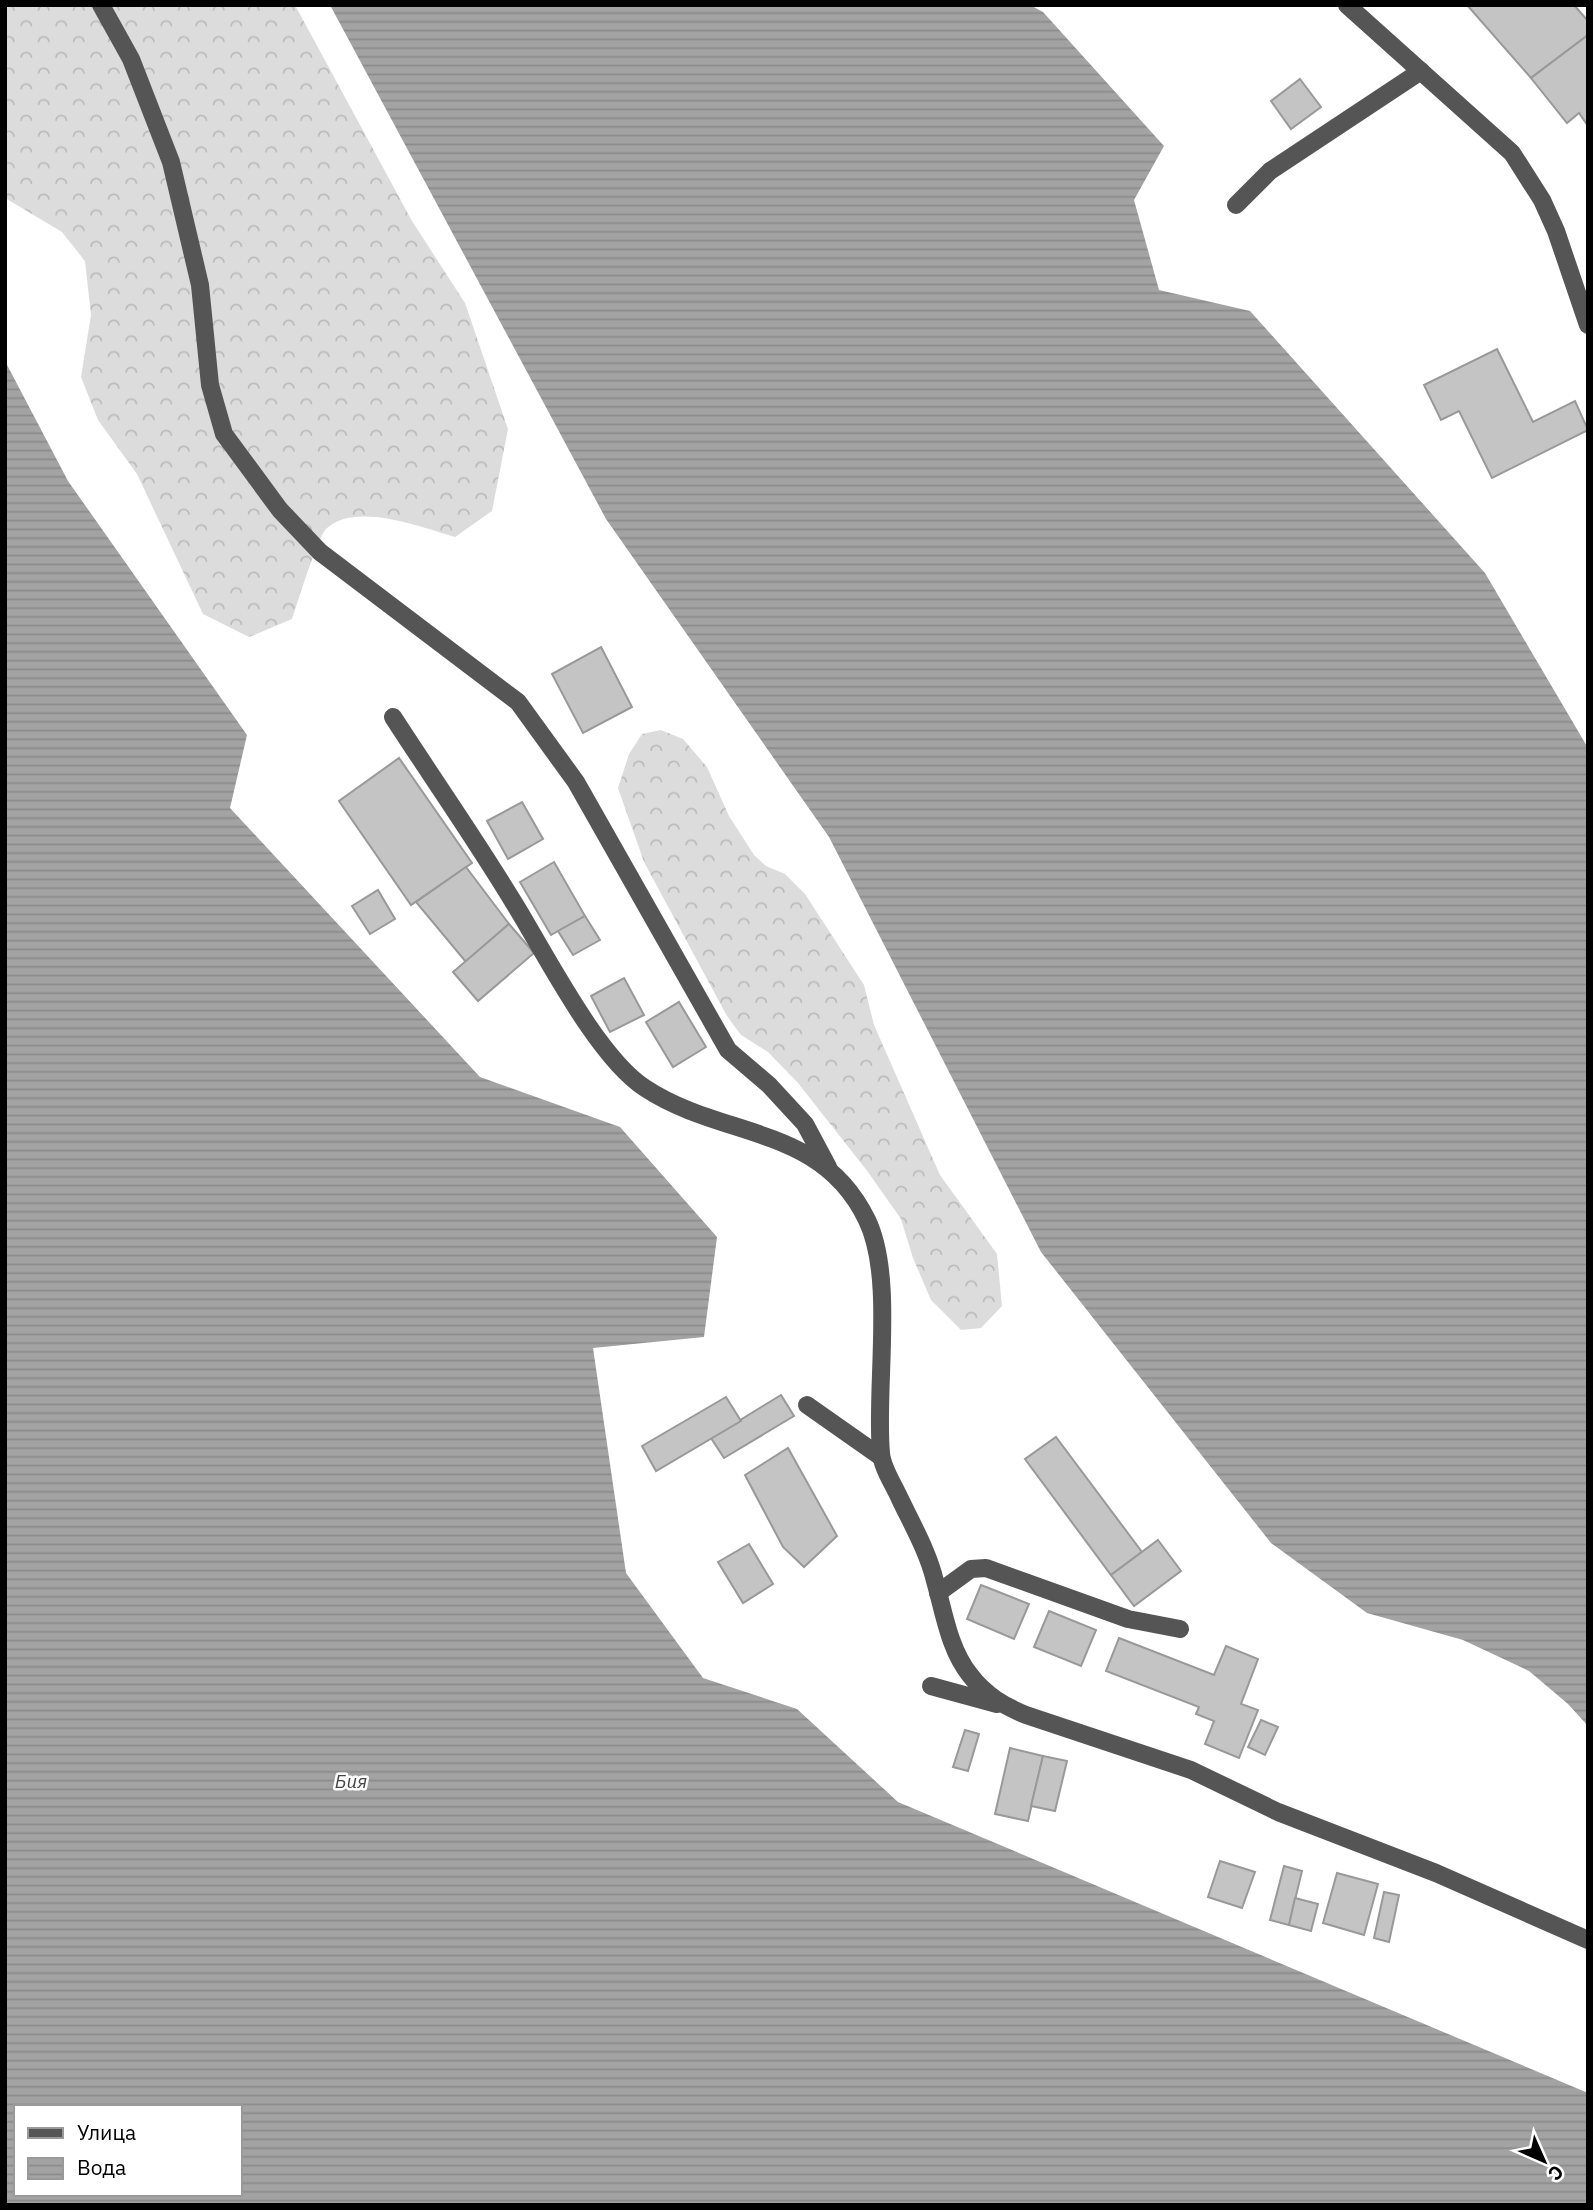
<svg xmlns="http://www.w3.org/2000/svg" width="1593" height="2210" font-family="'IBM Plex Sans',sans-serif">
	<style>
		.forest { fill: url(#forest-crowns) }
		.water { fill: url(#water-rules); fill-rule: evenodd }
		.building { fill: #c4c4c4; stroke: #999; stroke-width: 2 }
		.lines { fill: none; stroke-linecap: round; stroke-linejoin: round }
		.minor { stroke: #555; stroke-width: 18 }
		.labels { text-anchor: middle; dominant-baseline: central; stroke-width: 5; stroke-linejoin: round; paint-order: stroke }
		.water-label { font-size: 19px; font-style: italic; fill: #444; stroke: #fff }
	</style>
	<defs>
		<pattern id="forest-crowns" width="20" height="18" patternUnits="userSpaceOnUse" patternTransform="scale(1.75)"><rect width="20" height="18" fill="#dcdcdc"/><path d="M2 6a3 3 0 1 1 6 0M12 15a3 3 0 1 1 6 0" fill="none" stroke="#bbb"/></pattern>
		<pattern id="water-rules" width="6" height="5" patternUnits="userSpaceOnUse" patternTransform="scale(1.75)"><rect width="6" height="5" fill="#a3a3a3"/><path d="M0 2.5h6" fill="none" stroke="#8b8b8b"/></pattern>
	</defs>
	<rect width="100%" height="100%" fill="#fff"/>
	<g class="forest">
		<path d="M5 5H295L412 221 465 303 508 429 492 511 455 537C422 527 354 501 326 529 317 538 298 603 292 619L249 637 203 614 137 474 98 420 81 377 91 315 85 261 62 232 5 198Z"/>
		<polygon points="661,730 683,739 707,767 729,816 754,855 766,866 785,874 805,894 864,985 874,1025 940,1175 997,1254 1002,1306 981,1328 961,1330 931,1300 913,1258 901,1219 868,1172 798,1083 768,1052 741,1035 727,1016 644,862 618,788 629,754 642,734"/>
	</g>
	<g class="water">
		<polygon points="330,5 1030,5 1043,12 1164,146 1134,200 1159,290 1250,311 1485,573 1588,748 1588,1726 1568,1704 1529,1671 1463,1640 1367,1613 1271,1543 1041,1252 829,837 606,519"/>
		<path d="M5 361 68 481 247 735 230 808 480 1077 620 1127 717 1237 704 1337 593 1348 626 1573 703 1678 797 1709 898 1802 1588 2093V2205H5ZM16 2107H240V2194H16Z"/>
	</g>
	<g class="building">
		<polygon points="1467,5 1574,5 1588,21 1588,35 1531,78"/>
		<polygon points="1588,35 1588,126 1579,113 1567,123 1531,78"/>
		<polygon points="1300,79 1321,107 1291,129 1271,101"/>
		<polygon points="1497,349 1533,422 1575,401 1588,430 1492,478 1459,411 1441,420 1424,385"/>
		<polygon points="601,647 632,707 583,733 552,674"/>
		<polygon points="399,758 472,863 411,905 339,801"/>
		<polygon points="522,802 543,839 508,859 487,821"/>
		<polygon points="554,862 585,916 551,935 520,882"/>
		<polygon points="466,867 509,924 466,962 416,902"/>
		<polygon points="378,890 395,919 370,934 352,906"/>
		<polygon points="585,916 600,940 573,955 558,931"/>
		<polygon points="509,924 534,953 478,1001 453,972"/>
		<polygon points="624,978 644,1015 610,1032 591,996"/>
		<polygon points="679,1002 706,1047 673,1067 646,1022"/>
		<polygon points="781,1395 794,1416 724,1458 711,1438"/>
		<polygon points="726,1397 741,1421 656,1471 642,1446"/>
		<polygon points="1056,1437 1142,1552 1111,1575 1025,1459"/>
		<polygon points="788,1448 837,1536 804,1567 783,1547 745,1475"/>
		<polygon points="1158,1540 1181,1571 1134,1606 1111,1575"/>
		<polygon points="749,1544 773,1584 743,1603 718,1562"/>
		<polygon points="981,1585 1029,1604 1014,1639 967,1619"/>
		<polygon points="1049,1611 1096,1630 1081,1666 1034,1647"/>
		<polygon points="1119,1638 1214,1675 1226,1646 1258,1659 1241,1704 1258,1710 1239,1758 1205,1744 1214,1721 1196,1714 1199,1707 1106,1671"/>
		<polygon points="1261,1720 1278,1727 1265,1755 1248,1747"/>
		<polygon points="965,1730 979,1734 968,1771 953,1767"/>
		<polygon points="1010,1748 1043,1756 1028,1821 995,1814"/>
		<polygon points="1043,1756 1067,1761 1055,1811 1031,1806"/>
		<polygon points="1220,1861 1255,1872 1242,1908 1208,1897"/>
		<polygon points="1284,1866 1302,1871 1289,1925 1270,1920"/>
		<polygon points="1337,1873 1378,1884 1364,1935 1323,1923"/>
		<polygon points="1384,1892 1399,1895 1389,1942 1374,1938"/>
		<polygon points="1295,1898 1318,1904 1311,1931 1289,1925"/>
	</g>
	<g class="lines">
		<g class="minor">
			<polyline points="101,5 131,59 171,162 200,285 210,385 224,434 280,510 320,552 518,702 576,782 728,1050 769,1085 805,1124 828,1167"/>
			<polyline points="1347,5 1512,153 1542,200 1556,231 1588,325"/>
			<polyline points="1236,205 1270,171 1421,71"/>
			<path d="M393 717C433 779 476 840 514 903 545 953 597 1057 645 1088 722 1139 821 1124 867 1220 895 1278 875 1387 881 1453 882 1468 894 1485 900 1499 913 1526 928 1552 935 1581 944 1612 949 1649 970 1675 985 1695 1004 1706 1026 1715L1191 1770 1278 1812 1436 1873 1588 1940"/>
			<polyline points="807,1405 881,1457"/>
			<polyline points="938,1593 971,1569 986,1568 1128,1619 1180,1629"/>
			<polyline points="931,1686 997,1704"/>
		</g>
	</g>
	<g class="labels">
		<g class="water-label">
			<text x="351" y="1781">Бия</text>
		</g>
	</g>
	<rect width="1593" height="2210" fill="none" stroke="#000000" stroke-width="14"/>
	<rect x="14" y="2105" width="228" height="91" fill="#ffffff" stroke="#999999" stroke-width="2"/>
	<rect x="28" y="2128" width="35" height="10" fill="#555555" stroke="#999999" stroke-width="2"/>
	<text x="77" y="2140" font-size="21" fill="#000000">Улица</text>
	<rect x="28" y="2158" width="35" height="21" fill="url(#water-rules)" stroke="#999999" stroke-width="2"/>
	<text x="77" y="2175" font-size="21" fill="#000000">Вода</text>
	<g transform="translate(1544 2161) rotate(135)" stroke="#ffffff" stroke-width="5" paint-order="stroke">
	<path d="M0-5L12 26L0 18L-12 26Z" fill="#000000"/>
	<text y="-10" font-size="19" font-weight="bold" text-anchor="middle" fill="#000000">С</text>
	</g>
</svg>
